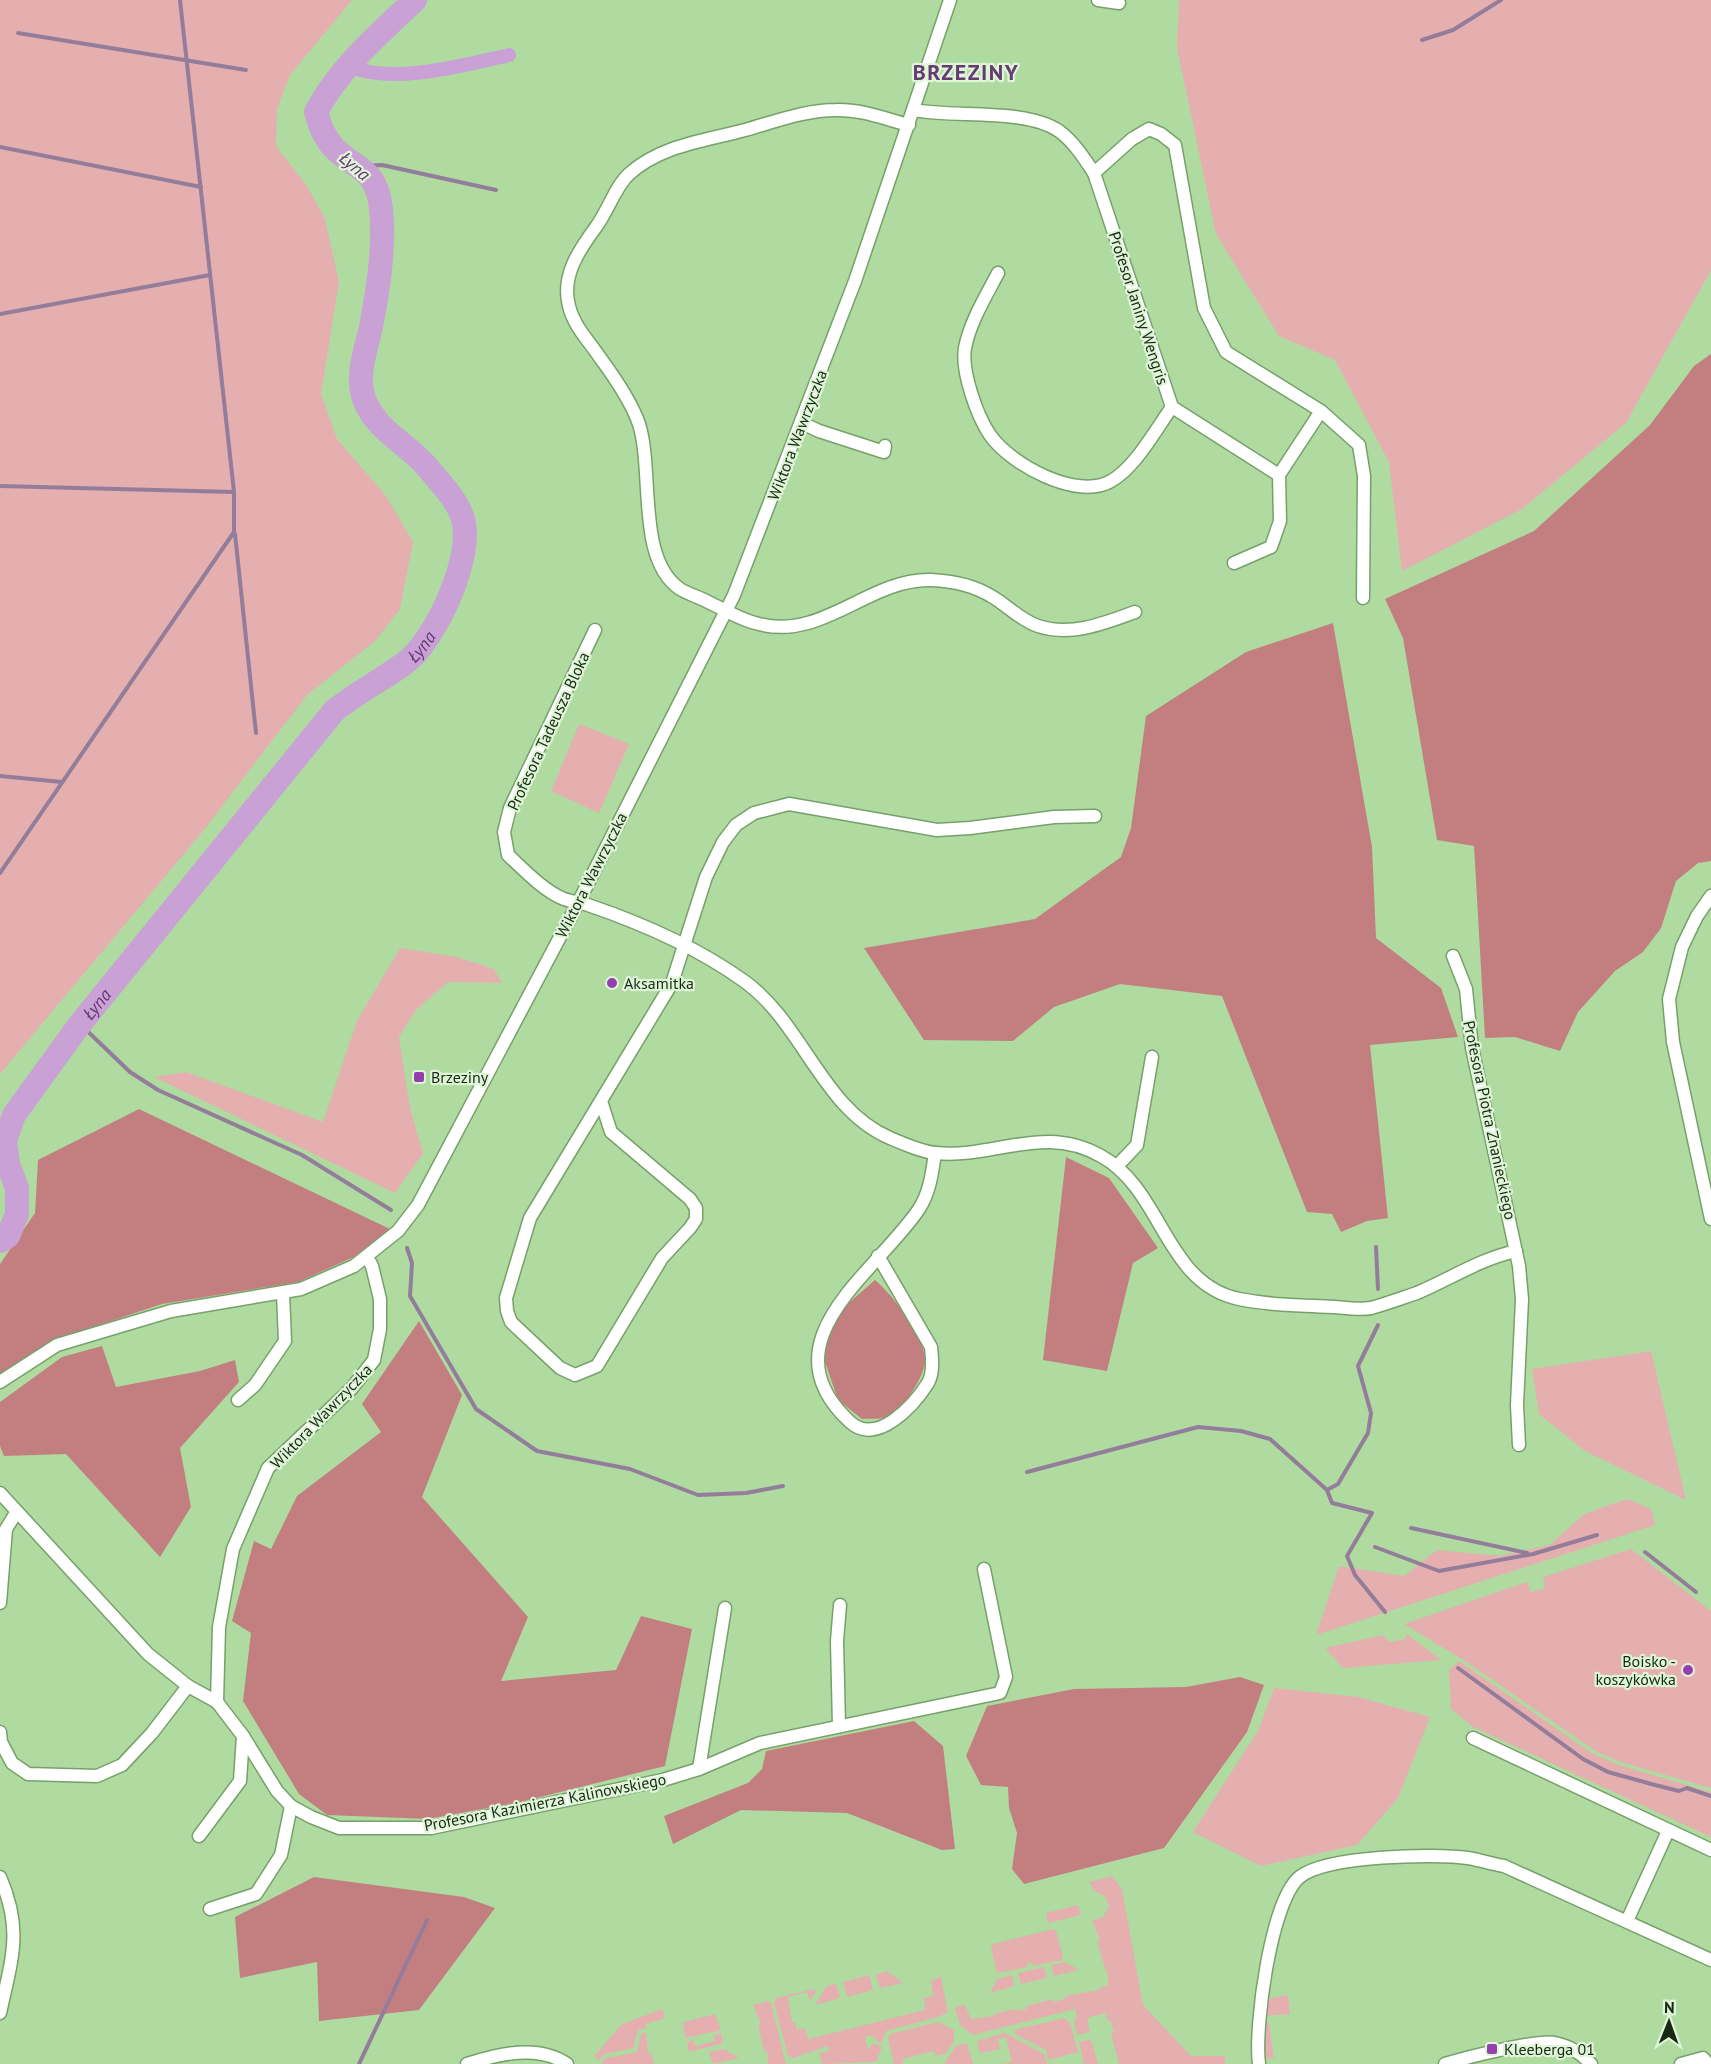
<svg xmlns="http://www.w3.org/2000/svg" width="1711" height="2064" font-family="'PT Sans',sans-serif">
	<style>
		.green { fill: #e5afaf }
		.forest { fill: #c37f80 }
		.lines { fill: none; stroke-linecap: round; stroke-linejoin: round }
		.stream { stroke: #947d9b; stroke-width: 4 }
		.canal { stroke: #c9a1d5; stroke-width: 14 }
		.river { stroke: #c9a1d5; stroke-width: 24 }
		.street-casing { stroke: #77a06a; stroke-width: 15 }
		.street { stroke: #fff; stroke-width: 12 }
		.poi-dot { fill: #943fac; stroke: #dff5d8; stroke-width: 2 }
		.labels { text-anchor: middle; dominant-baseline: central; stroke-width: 4.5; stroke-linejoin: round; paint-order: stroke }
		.street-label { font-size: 16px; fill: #182913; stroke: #dff5d8 }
		.poi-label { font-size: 16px; fill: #182913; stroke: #dff5d8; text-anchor: start }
		.water-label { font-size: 18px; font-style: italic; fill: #673676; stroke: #dff5d8 }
		.district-label { font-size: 22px; font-weight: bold; letter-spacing: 1.5px; fill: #653b71; stroke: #dff5d8 }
	</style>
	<rect width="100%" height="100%" fill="#afdba1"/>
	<g class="green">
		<polygon points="0,0 352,0 290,75 277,109 276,146 307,186 325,219 339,282 321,394 337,439 386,496 413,542 400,609 375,641 307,695 203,831 0,1074"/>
		<polygon points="1179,0 1711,0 1711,270 1626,423 1522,509 1402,571 1389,462 1335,360 1279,336 1216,234 1177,48"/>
		<polygon points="579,724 629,744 599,813 551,791"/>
		<polygon points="400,948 457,957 494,969 502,983 448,982 416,1010 399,1037 410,1108 423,1153 395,1193 154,1077 186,1072 323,1122 357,1021"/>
		<polygon points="1651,1351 1686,1500 1585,1451 1539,1414 1532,1369"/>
		<polygon points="1627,1499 1651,1509 1655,1525 1316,1635 1339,1566 1404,1576 1437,1550 1500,1556 1550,1545 1584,1514"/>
		<polygon points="1631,1549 1711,1611 1711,1788 1621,1762 1597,1752 1465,1661 1404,1624 1527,1582 1531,1592 1545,1588 1543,1577"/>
		<polygon points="1407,1634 1441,1660 1343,1668 1325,1648 1383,1635 1390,1642 1405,1639"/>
		<polygon points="1459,1661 1593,1754 1619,1765 1711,1792 1711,1837 1473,1727 1451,1709 1449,1670"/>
		<polygon points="1274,1688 1358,1697 1430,1717 1398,1798 1357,1845 1261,1866 1193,1832 1258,1731"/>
		<polygon points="1112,1876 1122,1889 1143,2005 1191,2056 1225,2056 1225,2064 1119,2064 1111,2034 1114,2032 1111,2021 1108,2021 1106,2013 1087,2018 1090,2032 1077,2035 1074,2023 1077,2015 1075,2009 973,2035 960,2025 955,2007 965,2005 971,2019 994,2016 994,2014 1014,2009 1015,2011 1027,2009 1026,2006 1053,1999 1054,2002 1065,1999 1065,1996 1099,1990 1099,1988 1108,1985 1108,1977 1097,1942 1100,1940 1092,1920 1102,1918 1109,1907 1105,1896 1093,1890 1090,1882"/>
		<polygon points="1078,1905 1081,1915 1048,1923 1046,1913"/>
		<polygon points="1053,1929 1056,1931 1063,1957 1061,1960 1033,1966 1031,1962 1027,1963 1028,1967 997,1973 991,1948 993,1944"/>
		<polygon points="1065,1962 1079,1970 1054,1976 1051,1965"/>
		<polygon points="1044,1967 1047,1978 1021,1984 1018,1973"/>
		<polygon points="887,1971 903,1983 880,1988 876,1974"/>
		<polygon points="869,1975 873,1990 847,1997 843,1982"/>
		<polygon points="1012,1975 1014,1986 990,1993 997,1979"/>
		<polygon points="941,1977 948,2012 938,2017 886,2031 881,2044 871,2035 865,2037 868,2049 874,2043 882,2047 876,2062 822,2064 819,2053 829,2051 828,2046 793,2058 788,2056 774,2002 776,1998 814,1989 816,1992 810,2000 807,1992 788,1997 792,2022 795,2022 797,2030 805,2028 808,2039 925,2010 924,1998 933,1996 931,1980"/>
		<polygon points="836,1984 840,1998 815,2005 827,1986"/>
		<polygon points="1288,1995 1290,2014 1262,2016 1263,2009 1270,1998"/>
		<polygon points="768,2001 771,2003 786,2064 768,2064 767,2051 764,2051 758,2026 761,2025 753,2005"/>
		<polygon points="662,2009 665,2016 663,2019 645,2024 646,2028 638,2030 633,2048 605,2054 598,2061 595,2055 622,2024"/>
		<polygon points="715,2014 721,2030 685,2038 683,2022"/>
		<polygon points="1064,2018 1070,2023 1078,2052 1048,2060 1046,2050 1015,2034 1014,2030"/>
		<polygon points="938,2022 954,2030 954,2042 945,2054 935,2056 934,2051 902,2059 903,2064 894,2064 888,2038 890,2034"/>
		<polygon points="1259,2022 1269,2023 1274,2058 1264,2059"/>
		<polygon points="646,2032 648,2053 651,2053 654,2064 601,2064 606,2058 637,2052 641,2034"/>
		<polygon points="721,2033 723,2043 689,2052 687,2042 693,2040 695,2046 715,2041 714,2035"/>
		<polygon points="1005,2033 1044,2054 1047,2064 1002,2064 1012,2062 1006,2037 998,2039 1000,2049 980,2053 977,2043 980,2040"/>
		<polygon points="1091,2039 1098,2064 1084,2064 1079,2042"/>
		<polygon points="967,2043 973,2064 944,2064 956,2046"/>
		<polygon points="724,2049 739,2058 713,2064 709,2052"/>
	</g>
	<g class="forest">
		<polygon points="1711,354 1711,861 1698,863 1676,881 1661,928 1643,952 1615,971 1578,1012 1560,1051 1515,1037 1485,1038 1474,846 1437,840 1403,638 1385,599 1534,531 1650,425 1694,366"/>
		<polygon points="1333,623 1372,847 1376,938 1441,988 1458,1037 1370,1045 1388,1218 1367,1221 1341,1232 1332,1214 1307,1212 1222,996 1120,984 1054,1007 1013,1041 924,1040 864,948 1035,919 1121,857 1131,828 1146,716 1246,652"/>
		<polygon points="139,1109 390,1229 365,1252 298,1282 162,1304 51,1341 0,1375 0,1264 35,1213 38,1160"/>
		<polygon points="1066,1157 1109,1178 1158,1248 1133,1263 1107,1371 1043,1360"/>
		<path d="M875 1280C892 1294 923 1335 925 1357 927 1375 902 1411 886 1417 879 1420 869 1418 862 1419L838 1400 822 1353 829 1333 843 1308Z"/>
		<polygon points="419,1321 462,1395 422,1497 528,1617 501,1681 616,1670 641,1616 692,1629 665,1766 516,1803 428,1819 327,1815 299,1794 243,1701 251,1633 232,1621 254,1541 271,1549 297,1496 381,1432 362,1404"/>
		<polygon points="102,1346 116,1387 200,1371 235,1360 239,1382 180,1448 191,1507 160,1557 66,1454 4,1456 0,1446 0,1402 62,1357"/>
		<polygon points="1240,1677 1264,1685 1247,1732 1164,1848 1024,1884 1012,1869 1017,1833 1009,1808 1008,1787 981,1785 966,1756 987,1706 1074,1689 1186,1687"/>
		<polygon points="914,1721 943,1746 955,1849 942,1850 847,1813 741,1810 673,1844 664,1816 748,1783 762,1769 766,1751"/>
		<polygon points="314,1877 464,1897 495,1908 419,2010 319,2021 317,1962 240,1978 235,1917"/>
	</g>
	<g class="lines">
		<g class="stream">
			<polyline points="18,33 246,70"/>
			<polyline points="1422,40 1453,30 1501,0"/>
			<polyline points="0,147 201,187"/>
			<polyline points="360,166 382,165 496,190"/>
			<polyline points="0,314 210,275"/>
			<polyline points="0,486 234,492"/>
			<polyline points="235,534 256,733"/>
			<polyline points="0,776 62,782"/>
			<polyline points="0,873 234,532 234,492 180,0"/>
			<polyline points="80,1024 130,1072 158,1090 302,1155 391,1210"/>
			<polyline points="1376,1247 1378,1289"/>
			<polyline points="407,1248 412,1263 410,1296 476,1409 537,1451 630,1469 698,1495 746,1493 783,1486"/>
			<polyline points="1027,1472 1198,1427 1241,1431 1270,1439 1327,1490 1332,1503 1372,1513 1347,1556 1355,1575 1385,1612"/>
			<polyline points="1327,1490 1338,1484 1368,1433 1371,1413 1358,1366 1378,1325"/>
			<polyline points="1411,1528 1527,1553"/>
			<polyline points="1375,1547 1439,1571 1533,1554 1597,1535"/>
			<polyline points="1645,1552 1696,1592"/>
			<polyline points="1458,1668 1583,1759 1608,1772 1655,1785 1679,1791 1687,1788 1711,1796"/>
			<polyline points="359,2064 427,1920"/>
		</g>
		<path class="canal" d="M347 65C390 86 464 65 509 55"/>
		<path class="river" id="s1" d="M0 1241 8 1236 17 1214V1188L8 1164 5 1141 14 1115 80 1024 334 711C356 693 382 680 405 663 436 640 476 553 462 516 455 497 440 483 428 468 406 442 377 432 364 399 356 376 366 349 371 327 378 290 385 247 381 209 377 168 357 171 334 148 324 137 320 126 316 112 340 67 378 35 415 0"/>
		<g class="street-casing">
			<g id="street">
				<polyline points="1098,0 1119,3"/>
				<path d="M914 110C954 118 1026 108 1059 131 1074 142 1084 158 1094 173L1172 407 1279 475 1280 521 1271 547 1234 563"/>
				<path d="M909 125C885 119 861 109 836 110 805 110 774 122 745 130 705 141 661 145 629 174 615 187 608 211 596 227 579 250 561 276 569 306 574 327 590 342 601 359 615 378 631 401 639 424 654 472 636 559 680 589 688 594 699 597 708 602 726 610 740 620 759 624 822 641 870 578 931 580 953 581 973 585 991 596 1007 605 1020 620 1038 626 1071 637 1105 623 1135 612"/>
				<polyline points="1094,173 1132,139 1149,129 1161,134 1175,145 1204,308 1226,352 1321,411 1359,445 1364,476 1363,598"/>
				<path d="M998 273C986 296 970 322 965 348 961 371 977 416 990 435 1010 464 1077 501 1111 481 1135 468 1156 429 1172 407"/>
				<polyline points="802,423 819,431 884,452 885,446"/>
				<polyline points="1279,475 1321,411"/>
				<path d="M595 630 510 808 504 832 508 855C524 870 544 891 564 899 572 902 580 902 588 905 641 923 698 948 744 981 803 1023 822 1109 890 1138 904 1144 922 1152 936 1153 994 1159 1044 1123 1101 1156 1163 1190 1165 1284 1239 1299 1270 1305 1303 1306 1335 1307 1346 1308 1360 1310 1371 1308 1386 1304 1402 1298 1417 1293 1450 1279 1480 1259 1516 1251"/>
				<polyline points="1711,896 1697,916 1682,947 1669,999 1673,1042 1711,1219"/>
				<polyline points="1453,956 1466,989 1472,1048 1519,1266 1522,1299 1517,1405 1519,1445"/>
				<polyline points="601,1101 611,1132 690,1199 696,1208 696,1219 690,1228 662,1258 597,1366 575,1375 560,1368 511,1322 507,1311 506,1298 530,1218 672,983 706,877 723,842 736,825 754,813 789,804 937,830 970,828 1054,817 1095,816"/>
				<polyline points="1117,1166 1137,1145 1152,1057"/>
				<path d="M878 1256 931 1347C932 1358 934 1372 928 1383 914 1405 876 1448 849 1421 764 1341 876 1273 919 1209 930 1192 932 1173 935 1153"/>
				<polyline points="0,1382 57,1345 171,1311 301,1289 354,1266 398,1231 418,1205 578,903 734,595 855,281 950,0"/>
				<polyline points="238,1400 255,1385 285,1341 283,1293"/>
				<polyline points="0,1493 148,1654 188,1686 217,1702 243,1736 277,1791 291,1806 311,1817 339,1828 431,1828 663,1780 699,1769 760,1743 1000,1693 1006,1677 984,1569"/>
				<polyline points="0,1603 6,1529 16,1513"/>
				<polyline points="217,1702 219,1627 233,1549 268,1468 352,1388 374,1360 380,1329 380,1299 372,1266 367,1257"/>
				<polyline points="839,1726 837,1641 840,1605"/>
				<polyline points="0,1732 1,1742 12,1763 28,1774 97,1776 122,1765 152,1733 188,1686"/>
				<polyline points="1473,1738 1711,1850"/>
				<polyline points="699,1769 725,1608"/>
				<polyline points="199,1836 240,1781 243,1736"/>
				<path d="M0 1877C23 1930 12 1958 0 2013"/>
				<polyline points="210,1909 256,1894 281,1855 291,1806"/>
				<polyline points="1627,1921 1668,1831"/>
				<path d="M467 2064C498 2054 538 2044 567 2064"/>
				<path d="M1259 2064C1254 2028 1271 1897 1301 1876 1328 1856 1434 1853 1468 1858 1480 1860 1492 1864 1504 1866L1711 1960"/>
				<path d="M1445 2064C1464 2058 1539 2039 1555 2043 1569 2046 1582 2054 1591 2064"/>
				<polyline points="1681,2064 1703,2058 1708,2064"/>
			</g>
		</g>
		<use href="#street" class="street"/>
	</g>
	<g class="poi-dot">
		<circle cx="612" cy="983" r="6"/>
		<rect x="413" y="1071" width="12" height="12" rx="3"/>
		<circle cx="1688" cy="1670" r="6"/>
		<rect x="1486" y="2043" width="12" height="12" rx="3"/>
	</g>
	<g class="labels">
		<g class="street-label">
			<text transform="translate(1139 308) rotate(72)">Profesor Janiny Wengris</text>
			<text transform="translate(797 435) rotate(-69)">Wiktora Wawrzyczka</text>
			<text transform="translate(548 731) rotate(-65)">Profesora Tadeusza Bloka</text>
			<text transform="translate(591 875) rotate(-63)">Wiktora Wawrzyczka</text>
			<text transform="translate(1490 1120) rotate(78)">Profesora Piotra Znanieckiego</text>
			<text transform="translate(321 1416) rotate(-46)">Wiktora Wawrzyczka</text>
			<text transform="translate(545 1802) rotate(-11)">Profesora Kazimierza Kalinowskiego</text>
		</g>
		<g class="poi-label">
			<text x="624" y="983">Aksamitka</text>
			<text x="431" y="1077">Brzeziny</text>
			<text x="1676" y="1661" text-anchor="end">Boisko -<tspan x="1676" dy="18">koszykówka</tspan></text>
			<text x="1504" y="2049">Kleeberga 01</text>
		</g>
		<g class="water-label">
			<text transform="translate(355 166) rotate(41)">Łyna</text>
			<text stroke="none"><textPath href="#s1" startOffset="760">Łyna</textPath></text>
			<text stroke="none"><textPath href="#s1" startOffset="274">Łyna</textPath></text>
		</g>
		<g class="district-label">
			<text x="966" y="72">BRZEZINY</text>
		</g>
	</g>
	<g transform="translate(1669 2022) rotate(1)" stroke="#dff5d8" stroke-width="4.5" paint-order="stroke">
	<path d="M0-4.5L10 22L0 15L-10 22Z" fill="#182913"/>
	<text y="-9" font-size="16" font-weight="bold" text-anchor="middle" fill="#182913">N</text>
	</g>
</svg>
